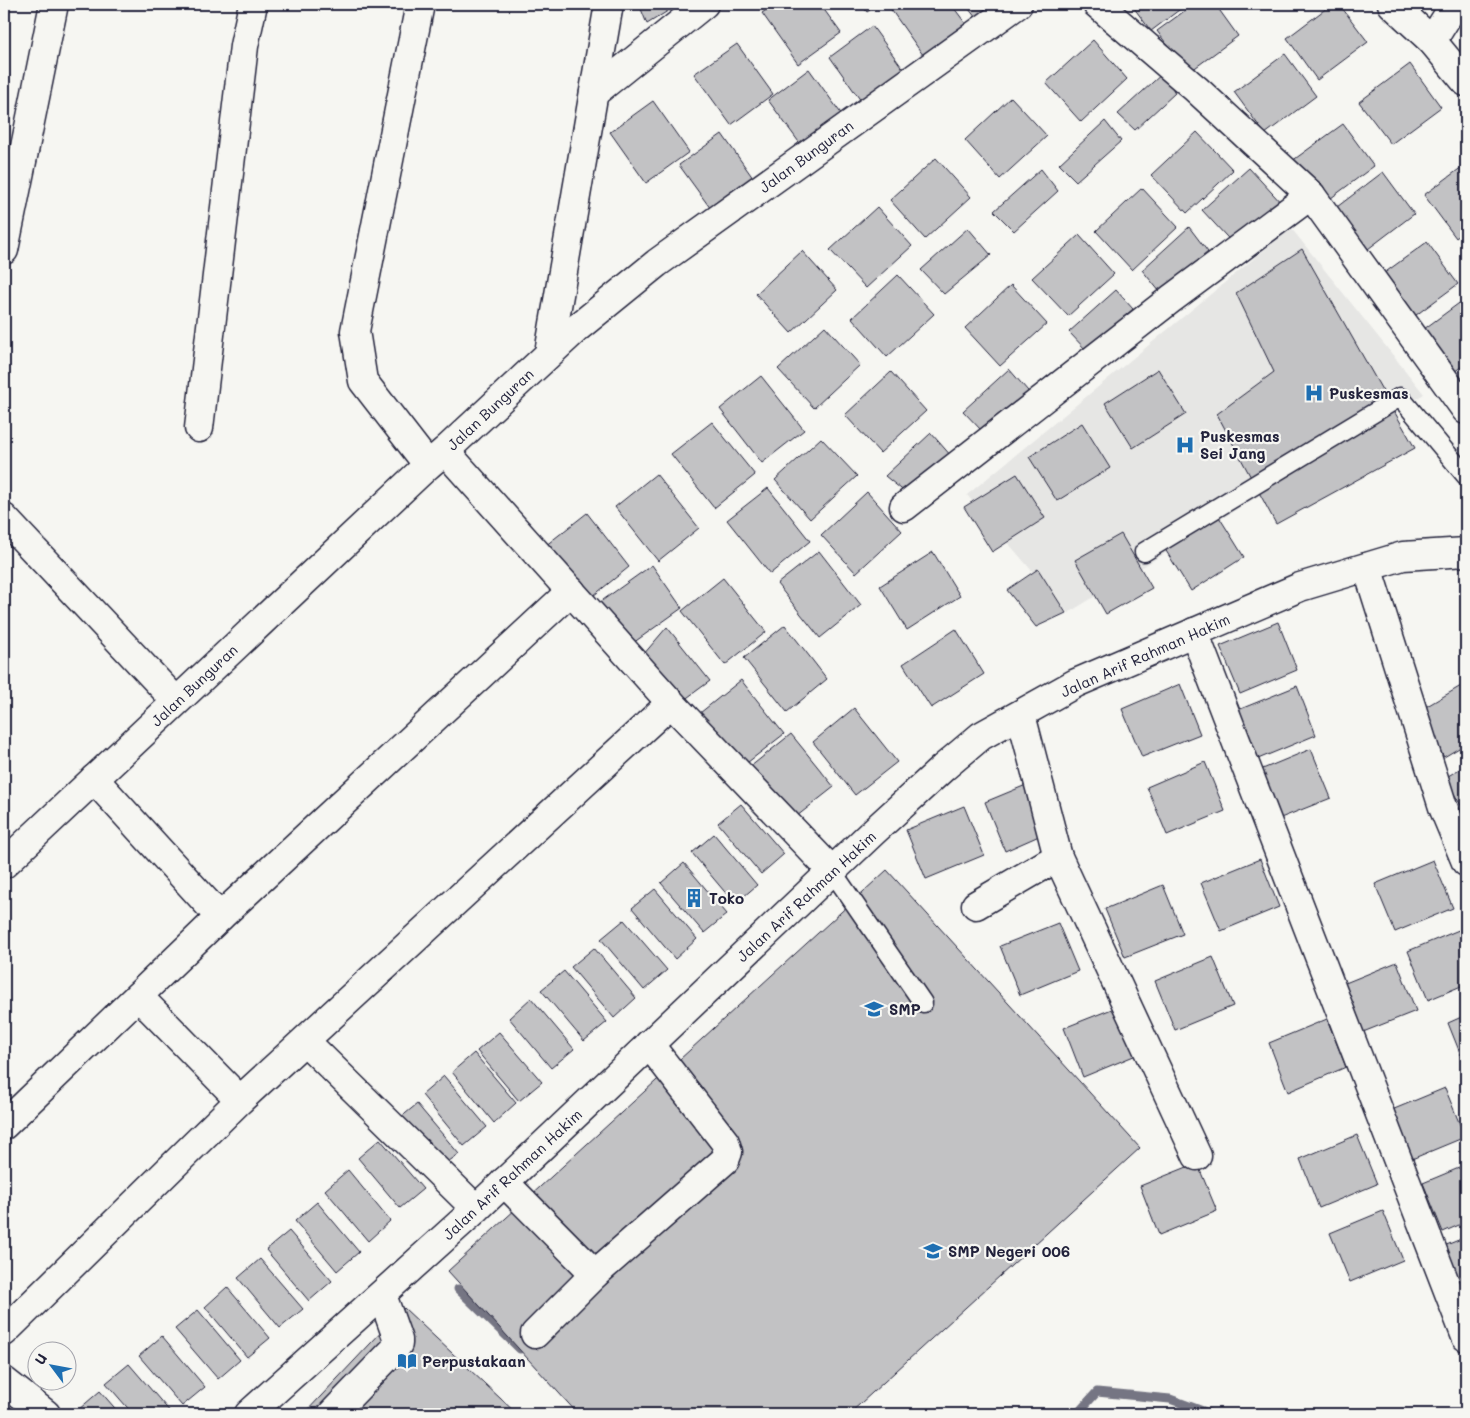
<svg xmlns="http://www.w3.org/2000/svg" width="1470" height="1418" font-family="Mali,sans-serif">
	<style>
		.built { fill: #e6e6e4 }
		.lines { fill: none; stroke-linecap: round; stroke-linejoin: round }
		.stream { stroke: #757583; stroke-width: 9 }
		.building { fill: #c2c2c4; stroke: #22223b }
		.lane-casing { stroke: #22223b; stroke-width: 21 }
		.street-casing { stroke: #22223b; stroke-width: 31 }
		.secondary-casing { stroke: #22223b; stroke-width: 31 }
		.primary-casing { stroke: #22223b; stroke-width: 31 }
		.lane { stroke: #f6f6f2; stroke-width: 18 }
		.street { stroke: #f6f6f2; stroke-width: 28 }
		.secondary { stroke: #f6f6f2; stroke-width: 28 }
		.primary { stroke: #f6f6f2; stroke-width: 28 }
		.labels { text-anchor: middle; dominant-baseline: central; stroke-width: 4.5; stroke-linejoin: round; paint-order: stroke }
		.street-label { font-size: 15px; fill: #22223b; stroke: #f6f6f2 }
		.poi-label { font-size: 15px; font-weight: bold; fill: #22223b; stroke: #f6f6f2; text-anchor: start }
	</style>
	<rect width="100%" height="100%" fill="#f6f6f2"/>
	<filter id="ink" filterUnits="userSpaceOnUse"><feTurbulence type="fractalNoise" baseFrequency=".02" numOctaves="2"/><feDisplacementMap in="SourceGraphic" scale="10" xChannelSelector="R" yChannelSelector="G"/><feConvolveMatrix kernelMatrix="1 2 1 2 8 2 1 2 1" color-interpolation-filters="sRGB"/></filter>
	<g filter="url(#ink)">
		<polygon class="built" points="1291,228 1424,394 1068,613 967,495"/>
		<g class="lines">
			<g class="stream">
				<polyline points="458,1289 520,1349"/>
				<polyline points="1077,1414 1097,1392 1170,1399 1211,1414"/>
			</g>
		</g>
		<g class="building">
			<polygon points="639,4 679,4 647,24"/>
			<polygon points="775,4 820,4 841,33 798,64 762,13"/>
			<polygon points="861,4 879,4 867,12"/>
			<polygon points="887,4 951,4 966,24 923,55"/>
			<polygon points="965,4 995,4 976,18"/>
			<polygon points="1131,4 1187,4 1151,31"/>
			<polygon points="1194,4 1215,4 1238,36 1188,73 1157,31"/>
			<polygon points="1332,4 1339,4 1368,42 1317,80 1287,38"/>
			<polygon points="872,26 909,77 866,108 830,57"/>
			<polygon points="1093,40 1127,79 1081,122 1046,83"/>
			<polygon points="737,44 773,94 731,125 694,74"/>
			<polygon points="1285,54 1316,96 1265,134 1234,92"/>
			<polygon points="1410,64 1441,107 1391,144 1359,102"/>
			<polygon points="809,69 845,119 804,149 768,100"/>
			<polygon points="1164,72 1175,93 1135,130 1118,114"/>
			<polygon points="1011,97 1047,136 1000,179 965,140"/>
			<polygon points="653,101 689,152 646,183 610,132"/>
			<polygon points="1105,121 1121,141 1076,181 1059,164"/>
			<polygon points="1343,124 1374,166 1323,204 1292,161"/>
			<polygon points="1197,132 1233,170 1187,213 1151,175"/>
			<polygon points="722,134 758,185 716,216 679,165"/>
			<polygon points="936,158 971,197 925,239 890,200"/>
			<polygon points="1466,164 1466,230 1456,238 1424,195"/>
			<polygon points="1249,168 1284,206 1238,249 1202,210"/>
			<polygon points="1041,169 1058,191 1014,231 994,211"/>
			<polygon points="1383,172 1414,214 1364,252 1333,210"/>
			<polygon points="1142,188 1178,227 1132,270 1096,231"/>
			<polygon points="877,207 912,246 866,288 830,250"/>
			<polygon points="1189,227 1208,252 1160,292 1142,270"/>
			<polygon points="968,228 991,255 944,294 921,270"/>
			<polygon points="1079,235 1114,274 1068,316 1032,278"/>
			<polygon points="1427,242 1458,284 1408,321 1376,279"/>
			<polygon points="1302,249 1415,448 1276,524 1217,414 1274,372 1236,293"/>
			<polygon points="802,251 837,290 791,333 756,294"/>
			<polygon points="898,275 934,314 887,357 852,318"/>
			<polygon points="1011,285 1047,324 1000,366 965,328"/>
			<polygon points="1116,290 1133,309 1086,350 1069,332"/>
			<polygon points="1466,298 1466,363 1454,372 1424,329"/>
			<polygon points="825,326 860,365 814,408 778,369"/>
			<polygon points="1009,369 1034,398 982,431 963,411"/>
			<polygon points="1158,369 1186,414 1133,448 1105,403"/>
			<polygon points="891,372 926,411 880,453 845,415"/>
			<polygon points="761,376 804,430 762,463 720,409"/>
			<polygon points="712,422 755,475 714,508 671,454"/>
			<polygon points="1082,423 1110,468 1057,501 1029,457"/>
			<polygon points="931,433 952,457 906,493 885,476"/>
			<polygon points="821,438 857,476 810,519 775,480"/>
			<polygon points="656,474 699,528 658,561 615,507"/>
			<polygon points="1017,474 1045,518 992,552 964,507"/>
			<polygon points="768,488 810,541 770,574 727,520"/>
			<polygon points="867,492 902,531 856,573 821,535"/>
			<polygon points="1216,512 1244,557 1191,591 1163,546"/>
			<polygon points="587,513 629,567 588,600 545,546"/>
			<polygon points="1121,534 1152,588 1106,614 1075,560"/>
			<polygon points="819,551 861,605 820,638 777,584"/>
			<polygon points="933,552 960,596 907,630 880,586"/>
			<polygon points="652,565 682,608 626,648 596,605"/>
			<polygon points="1038,569 1066,613 1036,627 1007,590"/>
			<polygon points="723,578 766,632 725,665 682,611"/>
			<polygon points="1278,622 1297,670 1240,694 1220,646"/>
			<polygon points="785,625 827,679 787,712 744,658"/>
			<polygon points="667,627 710,681 684,700 643,655"/>
			<polygon points="956,629 984,674 931,708 903,664"/>
			<polygon points="741,680 784,734 743,766 700,713"/>
			<polygon points="1466,683 1466,744 1444,757 1417,712"/>
			<polygon points="1180,684 1200,734 1142,757 1122,709"/>
			<polygon points="1297,686 1316,735 1258,759 1238,710"/>
			<polygon points="854,708 897,762 855,795 813,742"/>
			<polygon points="791,734 834,787 792,820 750,767"/>
			<polygon points="1311,749 1331,798 1273,821 1253,773"/>
			<polygon points="1205,762 1225,811 1167,835 1147,787"/>
			<polygon points="1466,765 1466,814 1445,778"/>
			<polygon points="1026,785 1039,836 1005,851 985,802"/>
			<polygon points="741,804 784,854 761,874 718,823"/>
			<polygon points="964,806 984,855 926,879 906,830"/>
			<polygon points="714,834 757,885 735,904 692,853"/>
			<polygon points="1260,859 1279,907 1221,931 1201,883"/>
			<polygon points="1433,860 1453,908 1395,932 1375,884"/>
			<polygon points="684,863 727,914 704,933 661,883"/>
			<polygon points="887,870 1140,1148 849,1414 578,1414 448,1271"/>
			<polygon points="1163,885 1183,934 1125,957 1105,909"/>
			<polygon points="655,889 697,939 675,959 632,908"/>
			<polygon points="624,920 667,970 644,990 601,939"/>
			<polygon points="1058,923 1078,971 1020,995 1000,946"/>
			<polygon points="1466,927 1466,984 1428,1000 1408,951"/>
			<polygon points="594,948 636,998 614,1018 571,967"/>
			<polygon points="1213,957 1233,1006 1175,1030 1155,981"/>
			<polygon points="1397,962 1416,1011 1358,1034 1338,986"/>
			<polygon points="564,971 607,1022 584,1041 541,990"/>
			<polygon points="531,998 574,1049 551,1068 509,1018"/>
			<polygon points="1122,1005 1141,1053 1083,1077 1064,1028"/>
			<polygon points="1466,1015 1466,1068 1448,1023"/>
			<polygon points="1327,1019 1346,1067 1288,1092 1269,1043"/>
			<polygon points="499,1032 542,1082 519,1101 477,1051"/>
			<polygon points="474,1053 516,1103 494,1123 452,1072"/>
			<polygon points="444,1076 487,1127 464,1146 422,1095"/>
			<polygon points="1445,1088 1465,1137 1407,1161 1387,1112"/>
			<polygon points="417,1104 459,1154 442,1166 394,1123"/>
			<polygon points="1357,1135 1377,1184 1319,1208 1300,1159"/>
			<polygon points="380,1139 423,1189 400,1208 358,1158"/>
			<polygon points="1197,1163 1217,1211 1159,1235 1140,1186"/>
			<polygon points="1466,1165 1466,1222 1443,1232 1423,1183"/>
			<polygon points="348,1170 390,1221 368,1241 325,1190"/>
			<polygon points="317,1202 359,1252 337,1271 295,1221"/>
			<polygon points="1383,1211 1403,1260 1350,1282 1330,1233"/>
			<polygon points="289,1231 332,1281 309,1301 266,1250"/>
			<polygon points="1466,1237 1466,1294 1463,1295 1444,1246"/>
			<polygon points="260,1259 303,1309 280,1328 238,1278"/>
			<polygon points="227,1287 270,1338 247,1357 205,1307"/>
			<polygon points="404,1308 517,1414 304,1414"/>
			<polygon points="198,1310 240,1360 218,1379 175,1329"/>
			<polygon points="162,1336 205,1387 182,1406 139,1356"/>
			<polygon points="129,1364 172,1414 133,1414 106,1383"/>
			<polygon points="100,1391 120,1414 81,1414 78,1410"/>
		</g>
		<g class="lines">
			<g class="lane-casing">
				<g id="lane">
					<polyline points="1144,552 1400,397 1466,476"/>
					<polyline points="832,871 923,1003"/>
				</g>
			</g>
			<g class="street-casing">
				<g id="street">
					<polyline points="420,4 355,331 363,381 428,465"/>
					<polyline points="1097,4 1196,89 1311,195"/>
					<polyline points="1392,4 1432,41 1466,82"/>
					<polyline points="1432,41 1455,4"/>
					<polyline points="594,93 704,4"/>
					<polyline points="4,250 54,4"/>
					<polyline points="549,353 609,4"/>
					<polyline points="199,428 244,46 253,4"/>
					<polyline points="445,451 671,703 832,871"/>
					<polyline points="904,507 1171,299 1311,195 1466,410"/>
					<polyline points="4,518 176,701"/>
					<polyline points="1367,567 1443,807 1466,862"/>
					<polyline points="1194,632 1466,1337"/>
					<polyline points="1021,715 1058,857 1197,1156"/>
					<polyline points="94,779 220,917"/>
					<polyline points="976,905 1058,857"/>
					<polyline points="138,996 240,1100"/>
					<polyline points="305,1041 476,1209"/>
					<polyline points="4,1125 220,917 571,591"/>
					<polyline points="504,1182 595,1274"/>
					<polyline points="4,1332 240,1100 671,703"/>
					<polyline points="535,1334 595,1274 725,1160 728,1152 725,1142 649,1044"/>
					<polyline points="4,1381 46,1414"/>
					<polyline points="332,1414 395,1349 398,1344 398,1340 382,1295"/>
				</g>
			</g>
			<g class="secondary-casing">
				<polyline id="secondary" points="4,864 428,465 445,451 577,328 657,263 1018,4"/>
			</g>
			<g class="primary-casing">
				<polyline id="primary" points="249,1414 476,1209 873,832 943,768 981,736 1076,683 1300,587 1403,556 1466,552"/>
			</g>
			<use href="#lane" class="lane"/>
			<use href="#street" class="street"/>
			<use href="#secondary" class="secondary"/>
			<use href="#primary" class="primary"/>
		</g>
	</g>
	<defs>
		<g id="hospital-bare" transform="scale(1.5)"><path d="M-5-5h3v3.5h4V-5h3V5h-3V1.5h-4V5h-3Z" fill="#1f6fb2" stroke="#f6f6f2" stroke-width="2.5" paint-order="stroke"/></g>
		<g id="building-bare" transform="scale(1.5)"><path d="M-4-6H4V6H1V3H-1V6H-4ZM-2.5-4.3h1.7v1.8h-1.7ZM.8-4.3h1.7v1.8H.8ZM-2.5-1h1.7V.8h-1.7ZM.8-1h1.7V.8H.8Z" fill="#1f6fb2" stroke="#f6f6f2" stroke-width="2.5" paint-order="stroke"/></g>
		<g id="school-bare" transform="scale(1.5)"><path d="M0-5L7-2L0 1L-7-2ZM-4 1L0 2.5L4 1V4Q0 6-4 4Z" fill="#1f6fb2" stroke="#f6f6f2" stroke-width="2.5" paint-order="stroke"/></g>
		<g id="library-bare" transform="scale(1.5)"><path d="M-6-4Q-3-5.5-.7-3.5V5Q-3 3-6 4ZM6-4Q3-5.5 .7-3.5V5Q3 3 6 4Z" fill="#1f6fb2" stroke="#f6f6f2" stroke-width="2.5" paint-order="stroke"/></g>
	</defs>
	<g fill-rule="evenodd">
		<use href="#hospital-bare" x="1314" y="393"/>
		<use href="#hospital-bare" x="1185" y="445"/>
		<use href="#building-bare" x="694" y="898"/>
		<use href="#school-bare" x="874" y="1009"/>
		<use href="#school-bare" x="933" y="1251"/>
		<use href="#library-bare" x="407" y="1361"/>
	</g>
	<g class="labels">
		<g class="street-label">
			<text transform="translate(806 156) rotate(-36)">Jalan Bunguran</text>
			<text transform="translate(490 409) rotate(-43)">Jalan Bunguran</text>
			<text transform="translate(1145 655) rotate(-24)">Jalan Arif Rahman Hakim</text>
			<text transform="translate(194 685) rotate(-43)">Jalan Bunguran</text>
			<text transform="translate(806 896) rotate(-43)">Jalan Arif Rahman Hakim</text>
			<text transform="translate(512 1174) rotate(-43)">Jalan Arif Rahman Hakim</text>
		</g>
		<g class="poi-label">
			<text x="1329" y="393">Puskesmas</text>
			<text x="1200" y="436">Puskesmas<tspan x="1200" dy="17">Sei Jang</tspan></text>
			<text x="709" y="898">Toko</text>
			<text x="889" y="1009">SMP</text>
			<text x="948" y="1251">SMP Negeri 006</text>
			<text x="422" y="1361">Perpustakaan</text>
		</g>
	</g>
	<rect width="1470" height="1418" fill="none" stroke="#f6f6f2" stroke-width="20"/>
	<rect x="10" y="10" width="1450" height="1398" fill="none" stroke="#22223b" stroke-width="2" filter="url(#ink)"/>
	<g transform="translate(52 1366) rotate(302)"><circle r="24" fill="#f6f6f2" stroke="#a1a1a9"/>
	<path d="M0-4L9 19L0 12L-9 19Z" fill="#1f6fb2"/>
	<text y="-8" font-size="14" font-weight="bold" text-anchor="middle" fill="#22223b">U</text>
	</g>
</svg>
